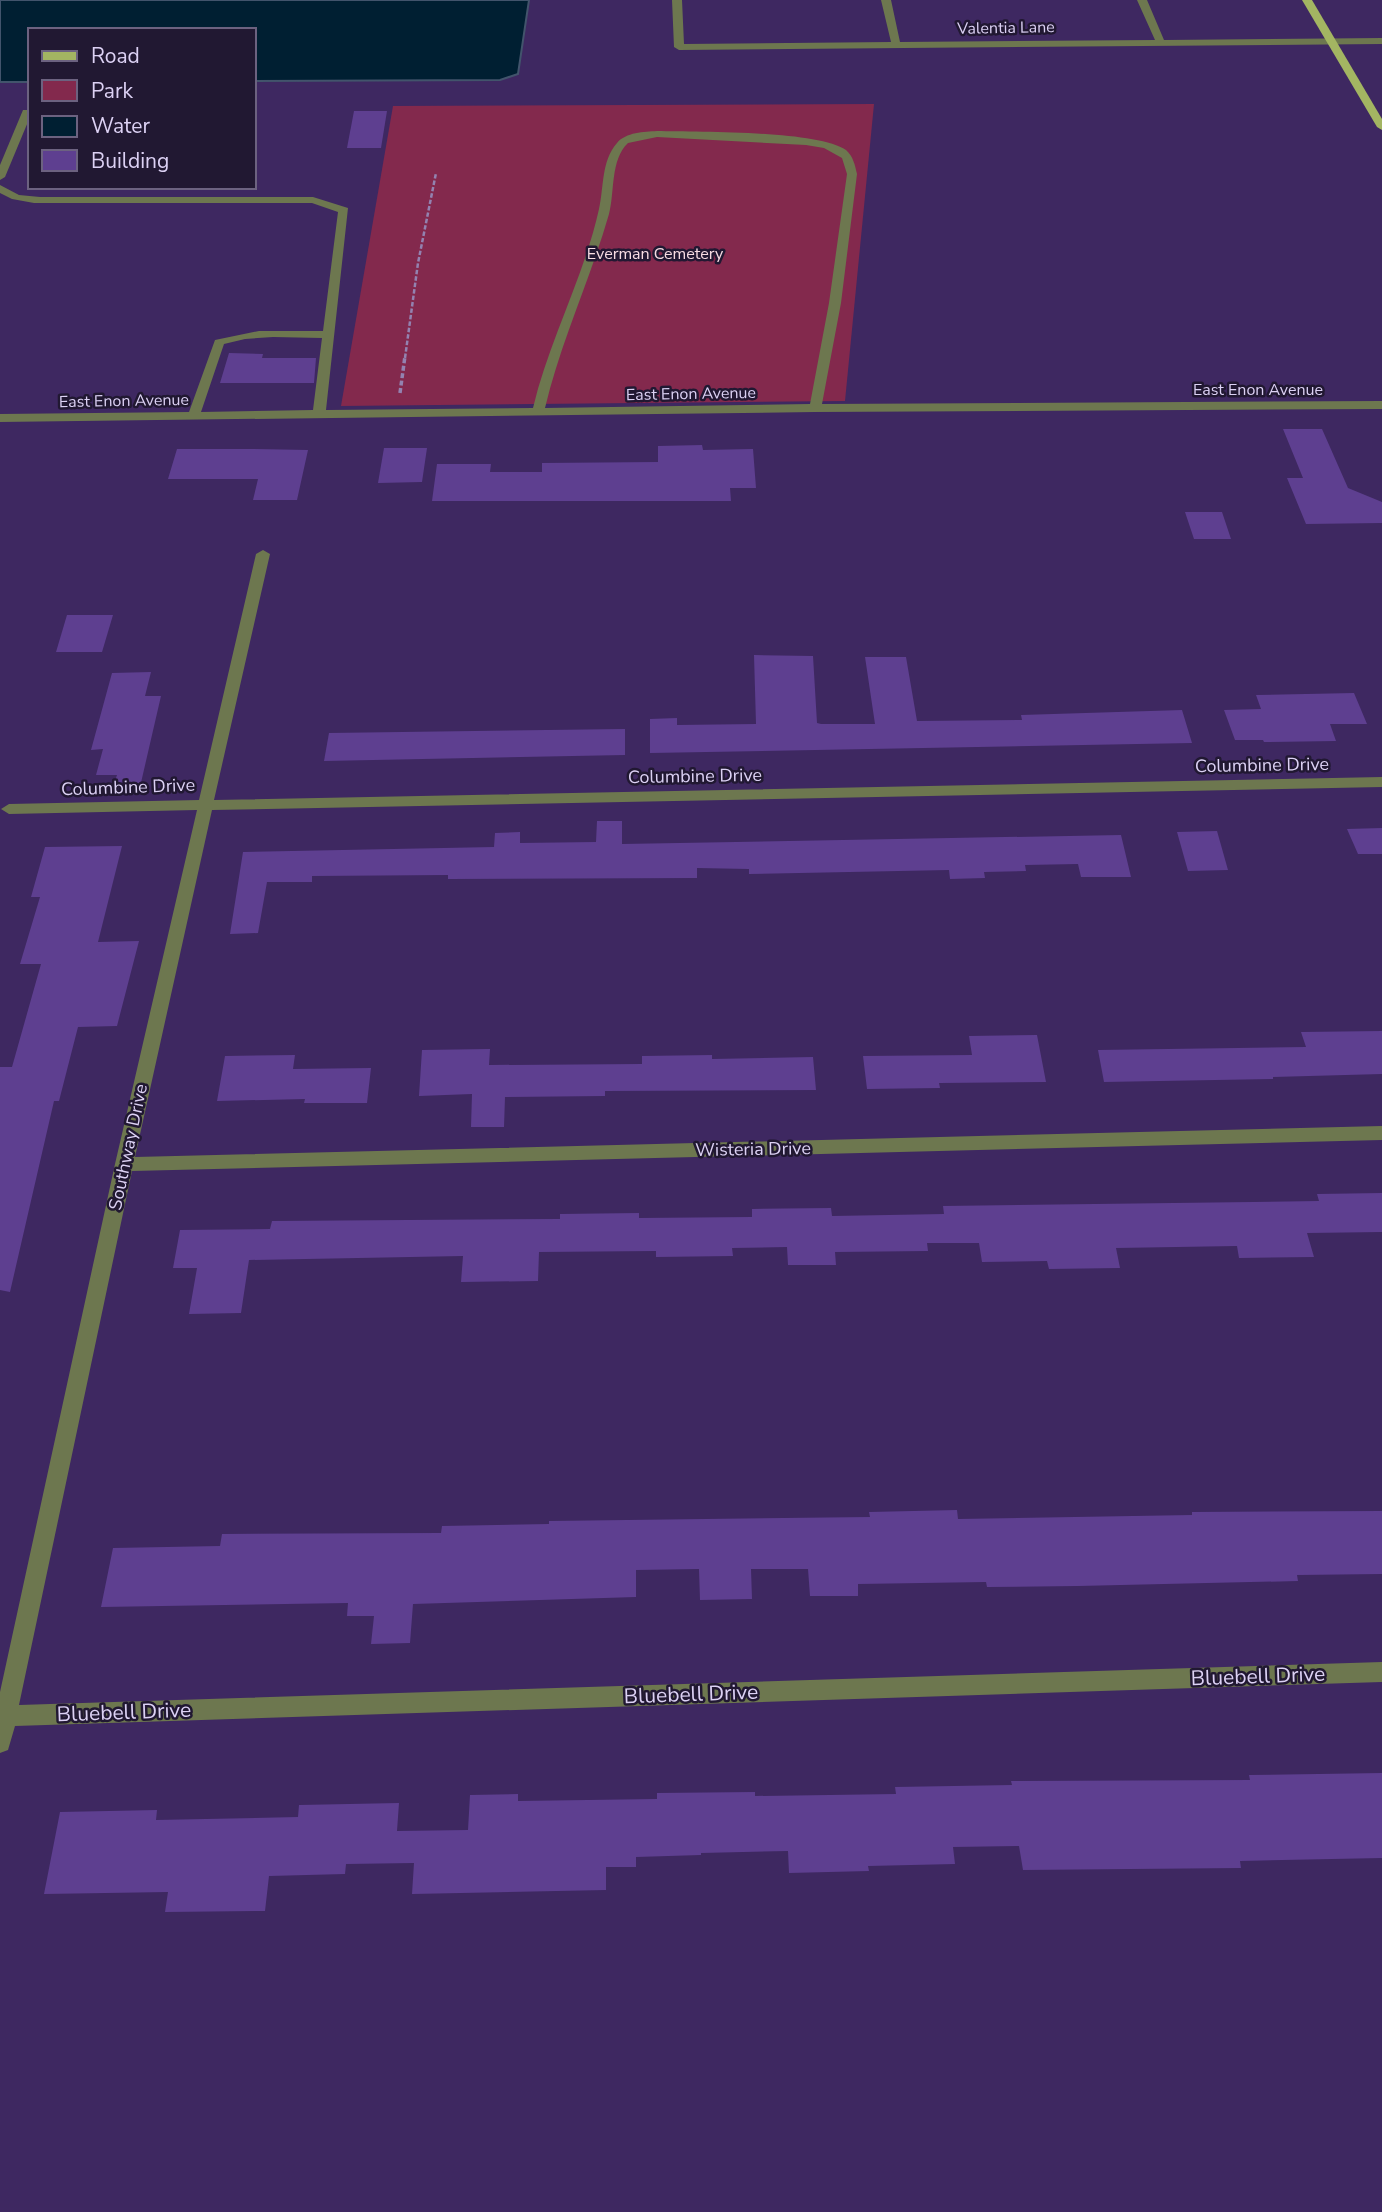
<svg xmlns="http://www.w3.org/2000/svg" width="1382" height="2212" font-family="'Nunito Sans',sans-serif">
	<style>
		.green { fill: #83294d }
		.water { fill: #001f32; stroke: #42546c; stroke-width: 2 }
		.building { fill: #5e3f90 }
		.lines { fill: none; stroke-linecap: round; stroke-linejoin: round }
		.path-far1 { stroke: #9382b0; stroke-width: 2.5; stroke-dasharray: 4.5 2; stroke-linecap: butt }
		.path { stroke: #9382b0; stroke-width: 3.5; stroke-dasharray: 5 2.5; stroke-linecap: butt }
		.minor { fill: #6d774f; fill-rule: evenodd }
		.major { fill: #a3b562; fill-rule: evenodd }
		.labels { text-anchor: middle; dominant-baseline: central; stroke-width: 5; stroke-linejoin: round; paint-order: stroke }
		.far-street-label { font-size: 16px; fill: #dcd1f4; stroke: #211832 }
		.far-park-label { font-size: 16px; fill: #f7dce3; stroke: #211832 }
		.street-label { font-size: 18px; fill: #dcd1f4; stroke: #211832 }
		.near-street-label { font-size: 21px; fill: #dcd1f4; stroke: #211832 }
	</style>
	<rect width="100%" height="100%" fill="#3e2861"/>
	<polygon class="green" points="874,104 845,401 341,406 393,106"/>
	<polygon class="water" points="0,0 529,0 518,74 500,80 254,81 254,30 30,30 30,82 0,82"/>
	<g class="building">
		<polygon points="354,111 387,111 381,148 347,148"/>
		<polygon points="229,353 263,354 262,358 316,358 314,383 220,383"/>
		<polygon points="1283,429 1322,429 1348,488 1382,502 1382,523 1306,524 1287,478 1303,478"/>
		<polygon points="702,445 703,450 753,449 756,488 730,488 731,501 432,501 437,464 491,464 490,472 542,472 542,463 658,462 658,446"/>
		<polygon points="384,448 427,448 422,482 378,483"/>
		<polygon points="177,449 254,449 308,450 297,500 253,500 258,479 168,479"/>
		<polygon points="1185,512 1222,512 1231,539 1194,539"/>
		<polygon points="67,615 113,615 102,652 56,652"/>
		<polygon points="754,655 813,656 817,723 821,724 875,724 865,657 906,657 917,721 1022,720 1021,715 1182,710 1192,743 650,753 650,719 677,718 677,725 756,724"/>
		<polygon points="151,672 145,696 161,696 140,787 113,787 117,775 96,775 103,749 91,750 112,673"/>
		<polygon points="1354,693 1367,724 1330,724 1336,741 1264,742 1263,740 1235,740 1224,710 1261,709 1256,695"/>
		<polygon points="625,729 625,755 324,761 329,733"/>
		<polygon points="597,821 622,821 622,844 1121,835 1131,877 1081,877 1078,864 1025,865 1026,871 984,872 985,878 950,879 949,870 749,874 749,869 697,868 697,878 448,879 448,875 312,876 312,882 267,882 258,933 230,934 243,852 494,847 495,833 520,832 520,843 596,842"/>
		<polygon points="1382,828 1382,854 1358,854 1347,829"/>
		<polygon points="1217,831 1228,870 1188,871 1177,832"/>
		<polygon points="122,846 98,942 139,941 117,1026 78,1027 59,1101 54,1101 10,1292 0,1290 0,1067 12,1067 41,964 20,964 40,897 31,897 45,847"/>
		<polygon points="1382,1031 1382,1074 1273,1077 1273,1079 1104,1082 1098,1050 1306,1047 1301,1032"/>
		<polygon points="1037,1035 1046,1082 939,1083 940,1088 867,1089 863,1056 972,1055 969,1036"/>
		<polygon points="490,1049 489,1065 642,1064 642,1056 712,1055 712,1059 813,1057 816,1090 605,1091 605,1096 505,1097 504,1127 471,1127 472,1094 419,1096 422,1050"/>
		<polygon points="295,1055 293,1069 371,1068 367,1103 304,1103 305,1099 217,1101 225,1056"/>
		<polygon points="1382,1193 1382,1232 1307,1233 1314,1257 1239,1258 1237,1246 1116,1248 1120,1268 1049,1269 1047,1261 982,1262 979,1243 927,1243 928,1251 835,1252 836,1265 788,1265 787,1247 732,1248 733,1256 656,1257 656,1251 539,1252 538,1281 461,1282 463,1256 249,1260 241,1313 189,1314 197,1268 173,1268 180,1230 270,1229 272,1221 560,1219 560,1214 639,1213 639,1218 752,1217 752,1209 831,1208 832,1216 944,1214 943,1206 1319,1201 1317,1194"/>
		<polygon points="957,1510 958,1519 1192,1515 1192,1512 1382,1511 1382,1574 1297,1575 1298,1581 1078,1586 987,1587 986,1582 858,1584 858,1596 810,1596 808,1569 751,1569 752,1599 700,1600 699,1569 636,1570 636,1597 413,1604 410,1643 371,1644 374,1616 347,1616 348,1603 101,1607 113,1548 220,1546 222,1534 441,1533 442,1526 549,1524 549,1521 870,1517 869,1512"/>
		<polygon points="1382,1773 1382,1858 1240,1861 1241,1868 1023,1870 1019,1846 953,1847 955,1864 868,1866 869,1871 789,1873 788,1851 701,1853 701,1855 636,1857 636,1867 606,1867 606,1890 412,1894 414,1863 346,1864 345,1874 269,1876 265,1911 165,1912 168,1892 44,1894 60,1812 157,1810 156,1820 298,1817 299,1805 399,1803 397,1831 468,1830 470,1795 518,1794 518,1801 657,1799 657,1793 755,1792 755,1796 896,1794 895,1787 1012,1785 1011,1781 1250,1780 1249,1775"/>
	</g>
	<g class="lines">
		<polyline class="path-far1" points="405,358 418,263 436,173"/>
		<polyline class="path" points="400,393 405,356"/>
		<g class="minor">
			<polygon points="672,0 682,0 684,44 891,42 881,0 891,0 900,42 1155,40 1137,0 1147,0 1164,40 1382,38 1382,44 679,50 674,47"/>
			<polygon points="23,110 30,110 30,117 5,177 0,180 0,165"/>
			<path d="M657 131C696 132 817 130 846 150 853 156 855 165 857 174L841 303 822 404 1382 401V409L815 412 0 422V414L189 412 215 340 259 331H323L338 212 312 203H34L12 199 0 193V185L19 195 40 197H313L348 208 326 410 533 408C549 340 584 277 599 209 604 188 601 161 617 143 626 132 644 132 657 131ZM657 137 806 145 824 148 842 158 847 174 829 303 810 404 545 408C561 341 590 280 609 214 615 192 610 160 628 143ZM273 337 322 338 313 410 201 412 224 344 245 339Z"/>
			<polygon points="263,550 270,554 214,800 1382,777 1382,787 212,810 135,1157 1382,1126 1382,1140 132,1171 19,1705 1382,1662 1382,1682 15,1726 8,1750 0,1753 0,1692 115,1164 197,810 9,814 1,809 9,804 199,800 256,554"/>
		</g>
		<polygon class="major" points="1302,0 1312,0 1382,119 1382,130 1377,127"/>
	</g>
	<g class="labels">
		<g class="far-street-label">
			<text transform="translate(1006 28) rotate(-1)">Valentia Lane</text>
			<text x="1258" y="390">East Enon Avenue</text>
			<text transform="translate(691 394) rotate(-1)">East Enon Avenue</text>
			<text transform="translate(124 401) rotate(-1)">East Enon Avenue</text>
		</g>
		<g class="far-park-label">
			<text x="655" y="254">Everman Cemetery</text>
		</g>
		<g class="street-label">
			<text transform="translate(1262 765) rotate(-1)">Columbine Drive</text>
			<text transform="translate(695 776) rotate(-1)">Columbine Drive</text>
			<text transform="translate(128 787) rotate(-2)">Columbine Drive</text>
			<text transform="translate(128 1147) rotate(-78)">Southway Drive</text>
			<text transform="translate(753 1149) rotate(-1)">Wisteria Drive</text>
		</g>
		<g class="near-street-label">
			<text transform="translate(1258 1676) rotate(-2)">Bluebell Drive</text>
			<text transform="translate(691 1694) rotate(-2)">Bluebell Drive</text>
			<text transform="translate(124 1712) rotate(-2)">Bluebell Drive</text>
		</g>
	</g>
	<rect x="28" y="28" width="228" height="161" fill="#211832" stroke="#6c6280" stroke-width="2"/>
	<rect x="42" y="51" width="35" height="10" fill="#a3b562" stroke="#6c6280" stroke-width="2"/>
	<text x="91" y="63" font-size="21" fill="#dcd1f4">Road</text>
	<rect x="42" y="80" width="35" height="21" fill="#83294d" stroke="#6c6280" stroke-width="2"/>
	<text x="91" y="98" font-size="21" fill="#dcd1f4">Park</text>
	<rect x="42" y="116" width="35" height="21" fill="#001f32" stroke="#6c6280" stroke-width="2"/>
	<text x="91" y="133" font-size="21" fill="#dcd1f4">Water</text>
	<rect x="42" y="150" width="35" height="21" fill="#5e3f90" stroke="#6c6280" stroke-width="2"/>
	<text x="91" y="168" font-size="21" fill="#dcd1f4">Building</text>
</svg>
